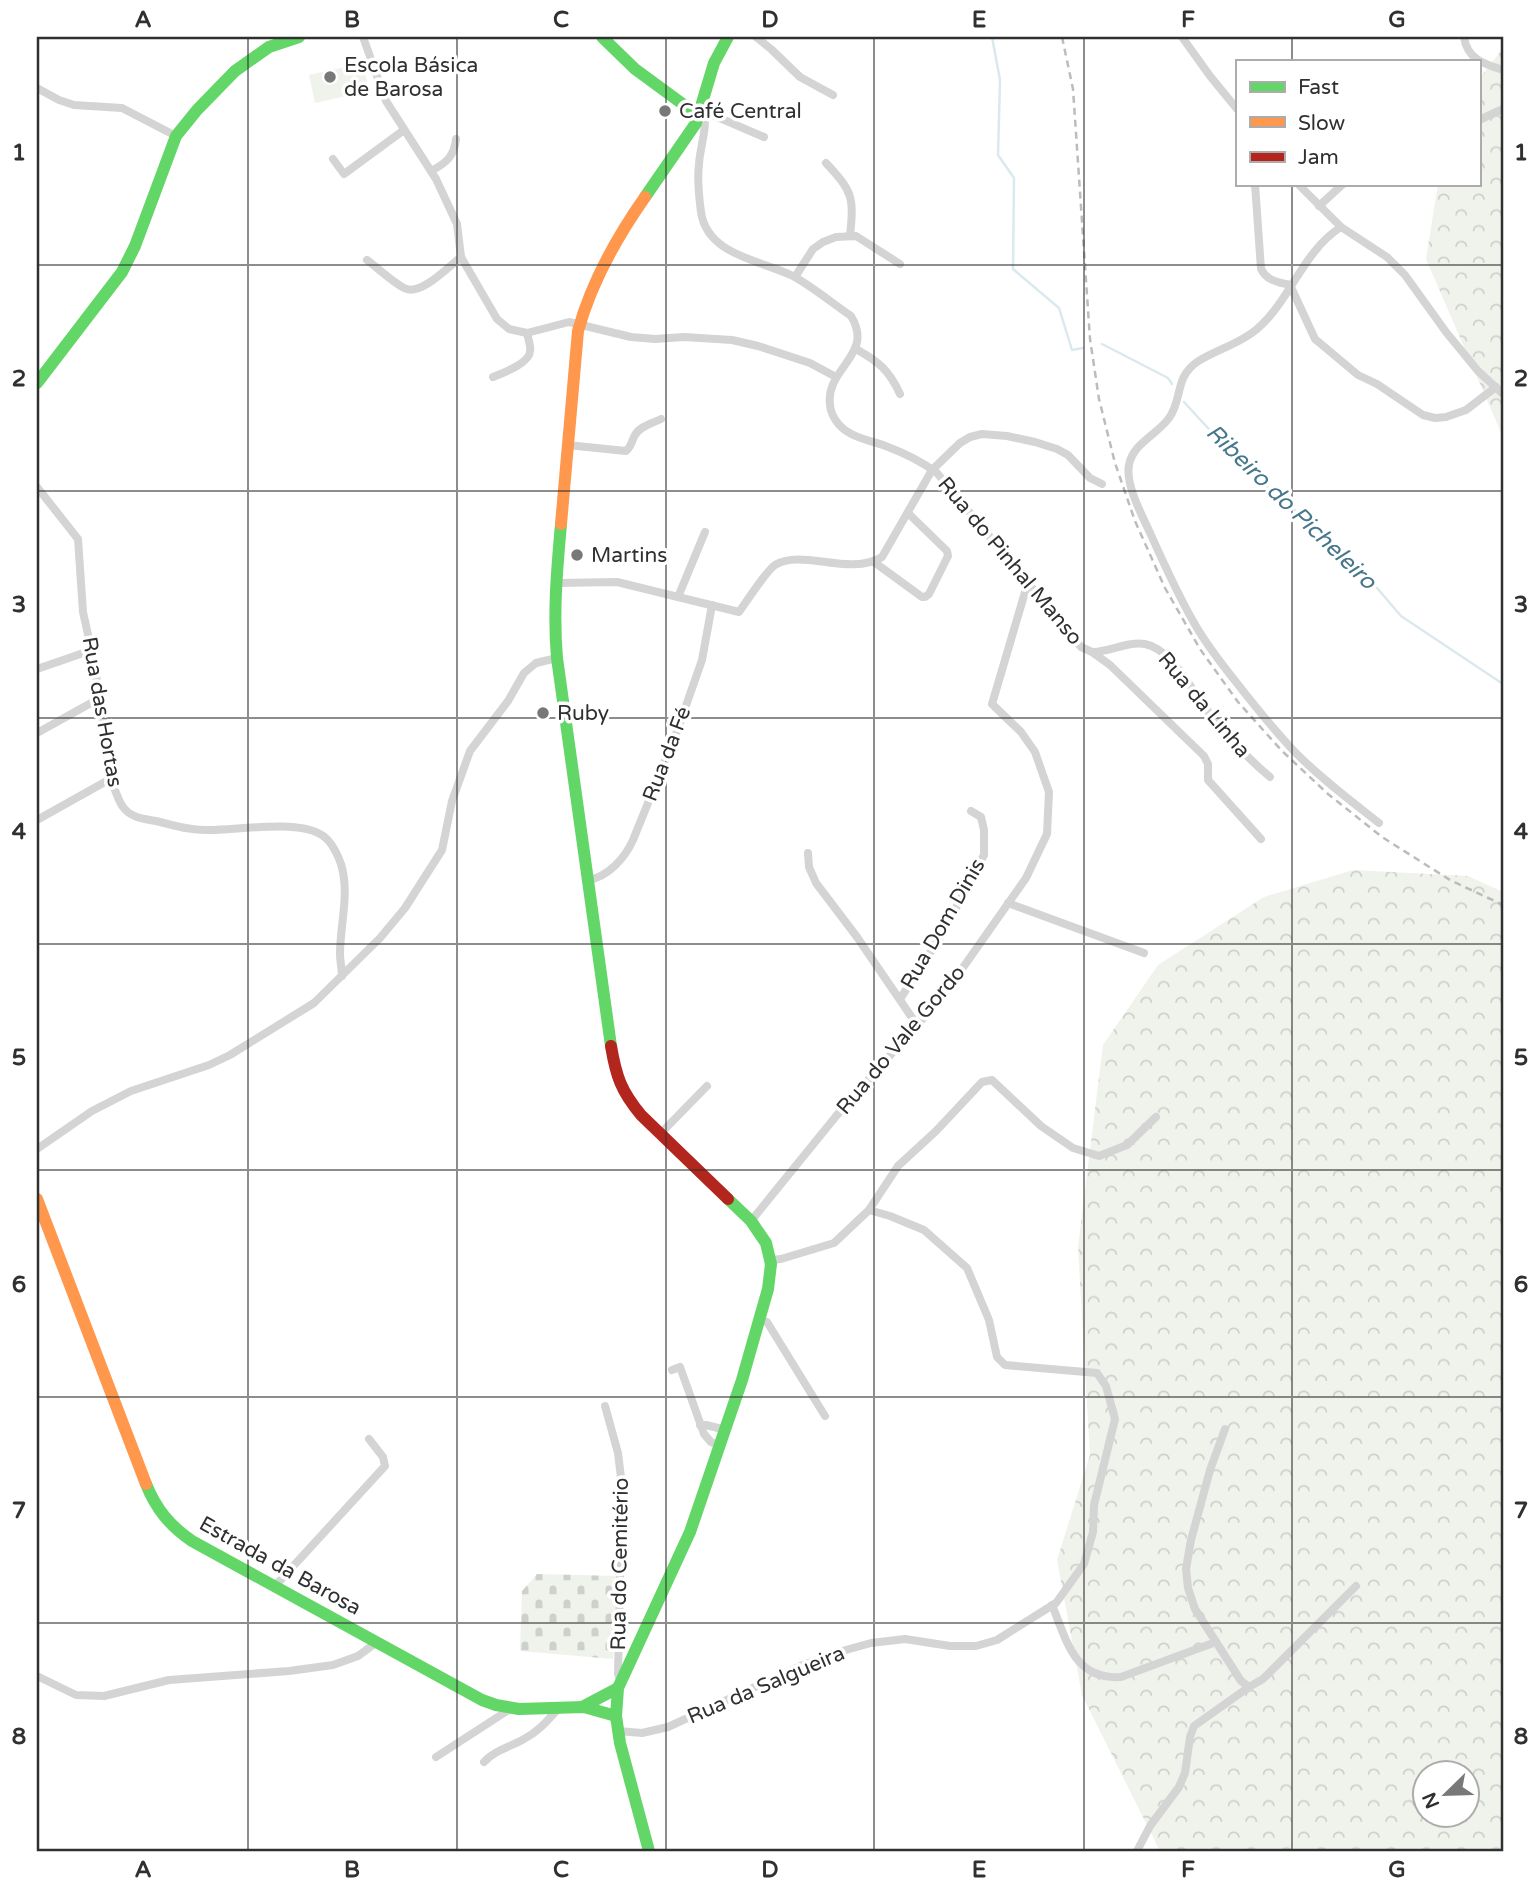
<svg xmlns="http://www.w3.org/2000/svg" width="1540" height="1888" font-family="'Varela Round',sans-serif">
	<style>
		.forest { fill: url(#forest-crowns); fill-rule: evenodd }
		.cemetery { fill: url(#cemetery-stones) }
		.pitch { fill: #f0f2ec }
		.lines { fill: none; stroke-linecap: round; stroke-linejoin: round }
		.stream { stroke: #dbe9ee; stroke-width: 2.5 }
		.street { stroke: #d4d4d4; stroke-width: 8 }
		.fast { stroke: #63d668; stroke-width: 12 }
		.slow { stroke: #ff974d; stroke-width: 12 }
		.jam { stroke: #b3261e; stroke-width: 12 }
		.rail { stroke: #bcbcbc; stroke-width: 2.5; stroke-dasharray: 7 5; stroke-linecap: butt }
		.grid { fill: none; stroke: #303030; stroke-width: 2; stroke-opacity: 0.55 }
		.poi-dot { fill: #787878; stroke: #fff; stroke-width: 2.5 }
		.labels { text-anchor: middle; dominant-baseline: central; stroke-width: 7; stroke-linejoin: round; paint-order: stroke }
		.poi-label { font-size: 21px; fill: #303030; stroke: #fff; text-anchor: start }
		.street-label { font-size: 21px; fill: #303030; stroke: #fff }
		.water-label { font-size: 23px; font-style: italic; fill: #46778a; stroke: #fff }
		.neatline { fill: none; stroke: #303030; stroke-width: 2.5 }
		.grid-label { font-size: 23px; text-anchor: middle; font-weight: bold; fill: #303030 }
	</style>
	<defs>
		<pattern id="forest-crowns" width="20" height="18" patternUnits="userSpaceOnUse" patternTransform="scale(1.75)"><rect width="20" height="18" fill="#f0f2ec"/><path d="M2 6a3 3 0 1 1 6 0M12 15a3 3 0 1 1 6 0" fill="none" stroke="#ced0cb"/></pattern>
		<pattern id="cemetery-stones" width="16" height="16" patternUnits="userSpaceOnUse" patternTransform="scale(1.75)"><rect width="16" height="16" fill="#f0f2ec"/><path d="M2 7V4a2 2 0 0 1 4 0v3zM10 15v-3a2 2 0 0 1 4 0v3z" fill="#ced0cb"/></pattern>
	</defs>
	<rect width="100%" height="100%" fill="#fff"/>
	<g class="forest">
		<polygon points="1503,48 1503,437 1426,259 1438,184 1479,184 1479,79"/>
		<path d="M1353 870 1468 876 1503 892V1851H1160L1082 1695 1057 1560 1090 1455 1078 1247 1103 1045 1158 965 1264 897ZM1424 1772H1466V1814H1424Z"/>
	</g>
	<polygon class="cemetery" points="537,1574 617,1576 613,1659 520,1651 522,1591"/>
	<polygon class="pitch" points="363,63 369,91 315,103 309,75"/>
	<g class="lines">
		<g class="stream">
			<polyline points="992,37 1000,80 998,155 1014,178 1013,269 1059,308 1072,350 1083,348"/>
			<polyline points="1102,344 1168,378 1172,384"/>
			<polyline points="1184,402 1241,464 1353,560 1401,616 1503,684"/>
		</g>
		<g class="street">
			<polyline points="363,37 386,101 436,179 457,224 461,257 497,319 509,329 527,333 569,322 631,337 655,339 684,337 732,340 758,346 810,363 836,377"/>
			<polyline points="756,37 771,49 800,77 833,95"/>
			<polyline points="1182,37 1210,76 1237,109"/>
			<path d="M1464 37C1467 59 1484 64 1503 70"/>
			<polyline points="37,88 59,100 74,105 122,108 176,136"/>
			<polyline points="701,110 764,137"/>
			<path d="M699 116 705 121C705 135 700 149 699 164 697 179 699 197 701 212 707 255 760 260 793 276 813 287 832 303 851 316 875 355 825 368 830 405 831 416 839 427 848 432 858 439 872 441 883 445 902 452 921 461 937 473L1081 647 1092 652 1110 665 1204 756 1208 764V780L1261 839"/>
			<polyline points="1479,120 1503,109"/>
			<polyline points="333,159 344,174 404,130"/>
			<path d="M826 163C853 192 854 197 850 236"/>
			<path d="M431 171C446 163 454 157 456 139"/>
			<path d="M1255 184 1261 269C1267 281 1278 282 1290 285L1315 339 1358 375 1377 384 1423 415 1435 418 1446 417 1466 410 1496 387"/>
			<polyline points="1298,184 1341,227 1387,257 1405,275 1446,332 1478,371 1503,394"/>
			<polyline points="1319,206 1343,184"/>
			<path d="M1341 227C1302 252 1291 300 1257 329 1240 344 1215 350 1197 362 1174 378 1183 399 1169 418 1157 435 1133 443 1129 465 1125 485 1143 517 1151 535 1164 564 1177 593 1193 621 1205 643 1220 662 1236 682 1254 705 1273 729 1294 751 1319 777 1350 800 1379 823"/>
			<path d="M367 260C379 269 391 281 404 288 420 297 448 267 461 257"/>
			<polyline points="795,277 813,249 823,242 836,237 856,236 900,264"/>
			<path d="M856 349C879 362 889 370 900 394"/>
			<path d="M493 377C503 373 530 363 530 351 531 346 528 338 527 333"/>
			<path d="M567 445 626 451C632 446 631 442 635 435 640 426 653 423 661 419"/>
			<path d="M37 487 78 539 83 612 93 657 114 788C117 794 119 802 123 807 131 818 144 819 156 821 173 825 191 831 209 830 238 830 295 820 320 834 330 839 337 853 341 864 350 894 340 924 340 954 340 961 342 969 342 976"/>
			<polyline points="874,562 922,597 925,597 929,594 948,556 947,551 908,513"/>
			<path d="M556 583 617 582 739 612C747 601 766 571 775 565 802 548 849 577 882 557L932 470 960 443 970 437 982 434 1007 436 1035 442 1057 449 1068 455 1090 478 1102 484"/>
			<polyline points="678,597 705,532"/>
			<path d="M1093 652C1111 652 1127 641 1145 644 1172 649 1192 691 1207 710 1226 735 1246 757 1270 777"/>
			<polyline points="37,669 92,650"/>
			<polyline points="37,733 100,698"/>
			<polyline points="37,820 112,778"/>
			<polyline points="808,853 809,867 816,883 857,937 917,1025"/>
			<path d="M588 880C608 877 625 858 633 840L676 734 702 660 712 605"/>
			<polyline points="1008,903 1144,953"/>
			<polyline points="900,999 942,934 984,855 984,830 981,817 971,811"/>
			<polyline points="660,1134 707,1086"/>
			<polyline points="37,1149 92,1111 131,1091 209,1065 230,1055 314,1003 380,938 405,908 442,850 452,801 470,751 508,701 524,673 536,663 557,658"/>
			<polyline points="751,1221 837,1115 943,996 1026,878 1047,834 1049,792 1035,752 1021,732 992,704 1028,582"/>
			<polyline points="770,1260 781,1259 834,1243 869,1210 898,1166 936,1131 982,1082 992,1080 1041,1126 1073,1148 1099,1156 1127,1145 1156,1117"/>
			<polyline points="759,1320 767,1322 825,1416"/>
			<polyline points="672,1370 680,1367 704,1434 711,1442 721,1446"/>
			<polyline points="605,1406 618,1453 622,1486 618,1674 620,1681"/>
			<polyline points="700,1425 706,1425 726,1430"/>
			<polyline points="1225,1429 1210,1470 1191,1540 1186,1569 1188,1588 1195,1609 1241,1681 1249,1687"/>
			<polyline points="275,1586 385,1466 383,1457 369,1439"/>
			<path d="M1052 1605C1067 1641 1074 1680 1121 1677L1216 1642"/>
			<polyline points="37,1676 76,1695 104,1696 169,1680 289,1671 333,1665 358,1656 377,1642"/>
			<polyline points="618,1731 642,1733 668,1727 803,1665 835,1653 871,1643 905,1639 950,1646 976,1646 997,1640 1056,1603 1084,1564 1093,1532 1094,1505 1115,1419 1106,1386 1097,1373 1005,1365 997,1357 989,1320 967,1268 924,1230 890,1216 869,1210"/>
			<polyline points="436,1757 510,1709"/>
			<path d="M484 1762C495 1750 510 1747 524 1739 538 1732 547 1721 558 1709"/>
			<polyline points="1137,1851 1150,1826 1179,1787 1185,1773 1190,1737 1194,1726 1249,1687 1263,1679 1356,1586"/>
		</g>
		<g class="fast">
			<polyline points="602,37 635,69 699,116"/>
			<polyline points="645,197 696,123 714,63 728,37"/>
			<polyline points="37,383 122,272 135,246 176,136 197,110 235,71 269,47 299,37"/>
			<path d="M561 524C557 569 553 613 557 658L611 1046"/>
			<path d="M146 1484C156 1509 170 1526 192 1541L482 1700 496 1705 519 1709 584 1707 616 1716"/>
			<polyline points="582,1707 618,1688"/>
			<polyline points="649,1851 620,1743 616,1716 618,1688 690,1532 742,1380 768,1289 771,1264 766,1243 751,1221 728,1199"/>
		</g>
		<g class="slow">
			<path d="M561 524 578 331C591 283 617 237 645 197"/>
			<polyline points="37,1199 146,1484"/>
		</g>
		<path class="jam" d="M611 1046C616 1076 621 1091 641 1115L728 1199"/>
		<polyline class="rail" points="1062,37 1073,89 1090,339 1099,399 1115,463 1135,521 1165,588 1200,649 1238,702 1282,751 1328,794 1382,837 1450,880 1503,905"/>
	</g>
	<path class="grid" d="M248 37V1851M457 37V1851M666 37V1851M874 37V1851M1084 37V1851M1292 37V61M1292 184V1851M37 265H1503M37 491H1503M37 718H1503M37 944H1503M37 1170H1503M37 1397H1503M37 1623H1503"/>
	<g class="poi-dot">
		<circle cx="330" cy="77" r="7"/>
		<circle cx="665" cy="111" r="7"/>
		<circle cx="577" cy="555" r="7"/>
		<circle cx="543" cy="713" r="7"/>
	</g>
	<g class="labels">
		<g class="poi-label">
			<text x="344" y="65">Escola Básica<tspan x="344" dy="24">de Barosa</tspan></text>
			<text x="679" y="111">Café Central</text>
			<text x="591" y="555">Martins</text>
			<text x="557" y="713">Ruby</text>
		</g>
		<g class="street-label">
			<text transform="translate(1010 561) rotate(50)">Rua do Pinhal Manso</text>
			<text transform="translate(1204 705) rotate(50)">Rua da Linha</text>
			<text transform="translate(102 712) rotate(80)">Rua das Hortas</text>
			<text transform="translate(667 754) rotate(-69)">Rua da Fé</text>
			<text transform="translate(943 924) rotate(-60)">Rua Dom Dinis</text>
			<text transform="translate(901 1040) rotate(-50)">Rua do Vale Gordo</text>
			<text transform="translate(620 1564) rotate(-89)">Rua do Cemitério</text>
			<text transform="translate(280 1566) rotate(29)">Estrada da Barosa</text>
			<text transform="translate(766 1685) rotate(-23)">Rua da Salgueira</text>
		</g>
		<g class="water-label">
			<text transform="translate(1291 507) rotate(44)">Ribeiro do Picheleiro</text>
		</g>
	</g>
	<rect width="1540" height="1888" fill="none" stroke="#ffffff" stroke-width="77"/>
	<rect x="1236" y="60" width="245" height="126" fill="#ffffff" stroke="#acacac" stroke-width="2"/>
	<rect x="1250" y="82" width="35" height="10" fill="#63d668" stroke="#acacac" stroke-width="2"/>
	<text x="1298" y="94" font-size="21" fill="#303030">Fast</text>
	<rect x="1250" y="117" width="35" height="10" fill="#ff974d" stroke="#acacac" stroke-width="2"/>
	<text x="1298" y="130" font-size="21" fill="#303030">Slow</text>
	<rect x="1250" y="152" width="35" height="10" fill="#b3261e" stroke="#acacac" stroke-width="2"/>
	<text x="1298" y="164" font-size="21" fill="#303030">Jam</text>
	<g transform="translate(1446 1794) rotate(247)"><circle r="33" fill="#ffffff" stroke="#acacac" stroke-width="2"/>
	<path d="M0-5L12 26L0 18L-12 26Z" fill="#787878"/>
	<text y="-10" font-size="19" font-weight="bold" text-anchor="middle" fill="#303030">N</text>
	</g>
	<rect x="38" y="38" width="1464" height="1812" class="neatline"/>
	<g class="grid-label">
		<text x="143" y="27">A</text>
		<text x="352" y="27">B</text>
		<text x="561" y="27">C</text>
		<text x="770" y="27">D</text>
		<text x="979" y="27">E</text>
		<text x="1188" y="27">F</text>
		<text x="1397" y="27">G</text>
		<text x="19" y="160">1</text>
		<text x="1521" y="160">1</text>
		<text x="19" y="386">2</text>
		<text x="1521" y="386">2</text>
		<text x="19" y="612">3</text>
		<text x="1521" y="612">3</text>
		<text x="19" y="839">4</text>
		<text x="1521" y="839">4</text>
		<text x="19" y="1065">5</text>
		<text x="1521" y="1065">5</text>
		<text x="19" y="1292">6</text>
		<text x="1521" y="1292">6</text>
		<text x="19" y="1518">7</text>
		<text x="1521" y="1518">7</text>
		<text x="19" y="1744">8</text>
		<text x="1521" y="1744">8</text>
		<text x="143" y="1877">A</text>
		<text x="352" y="1877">B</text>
		<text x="561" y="1877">C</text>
		<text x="770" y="1877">D</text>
		<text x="979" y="1877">E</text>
		<text x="1188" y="1877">F</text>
		<text x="1397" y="1877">G</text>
	</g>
</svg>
